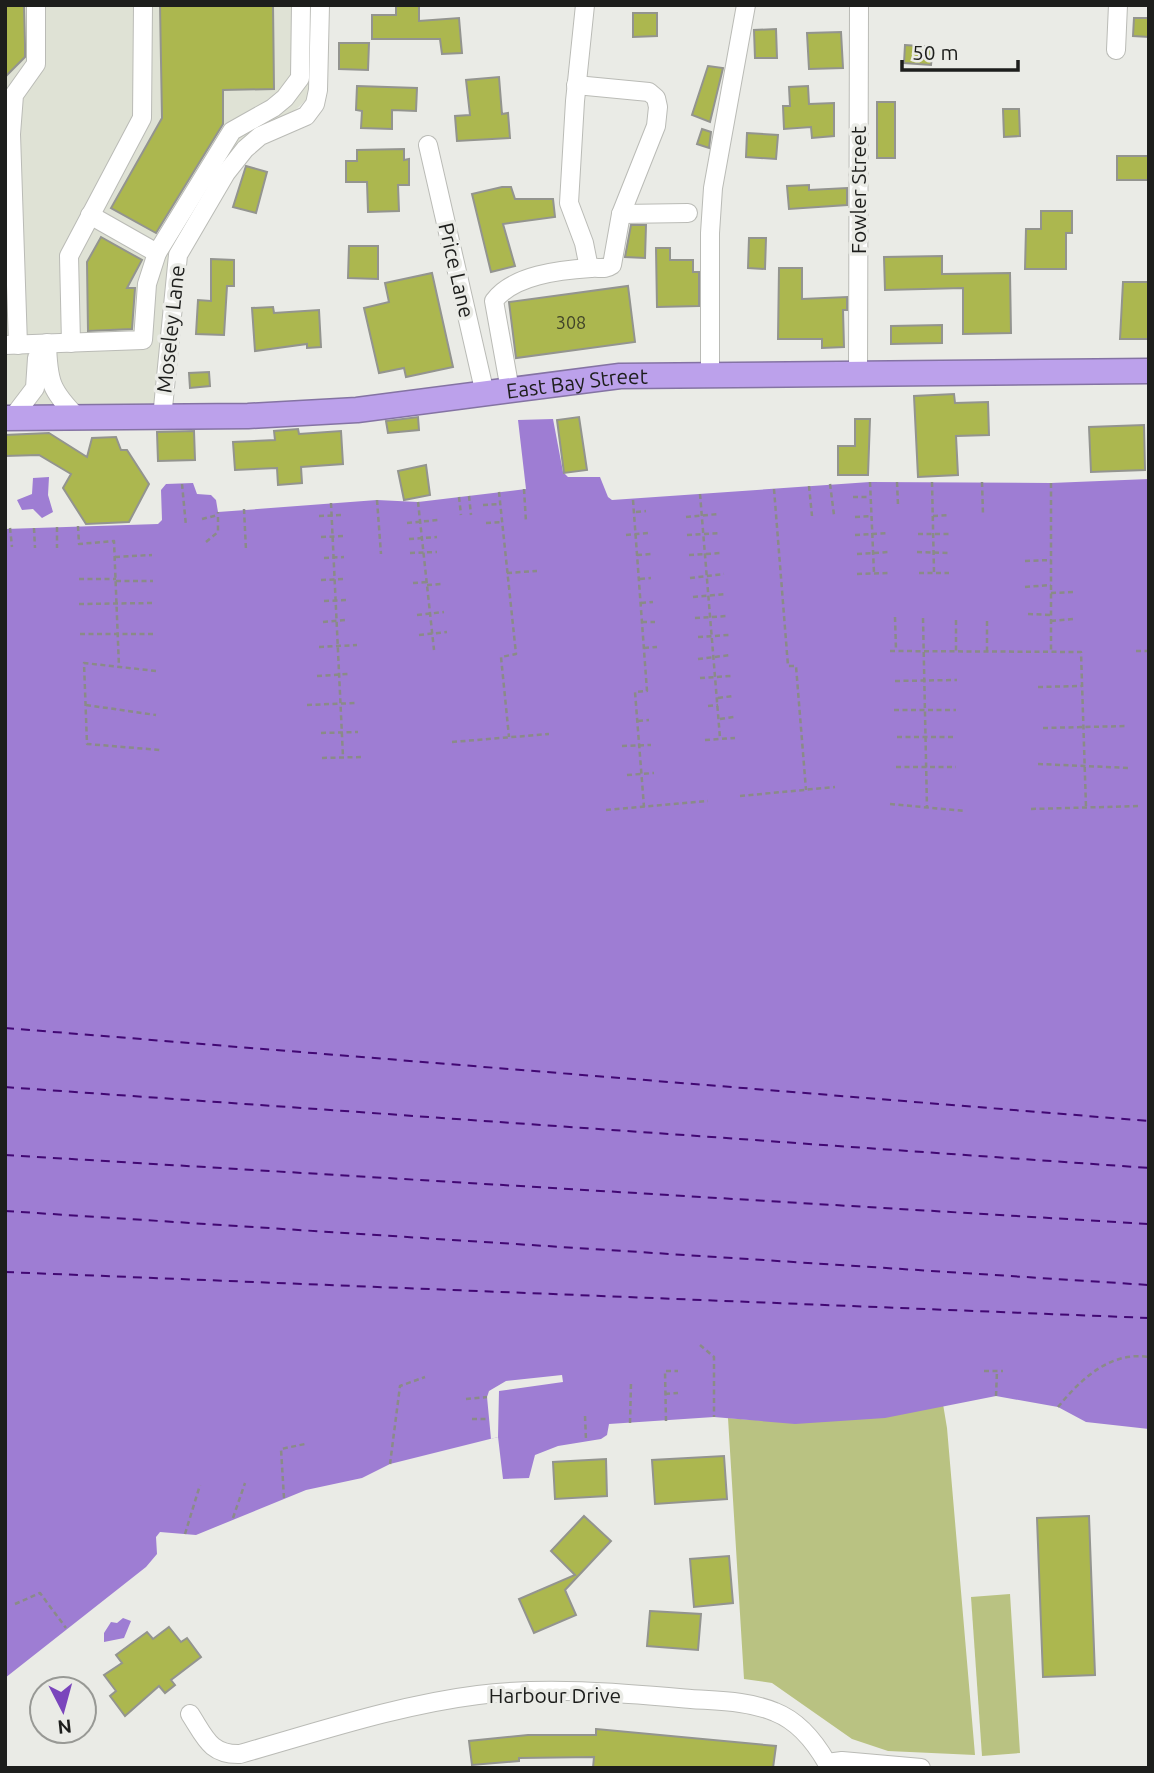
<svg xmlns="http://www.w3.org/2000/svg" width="1154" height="1773" font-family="Ubuntu,sans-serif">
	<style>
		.built { fill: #dfe2d5 }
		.green { fill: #b9c282 }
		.water { fill: #9e7dd3 }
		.pier { fill: #eaebe6 }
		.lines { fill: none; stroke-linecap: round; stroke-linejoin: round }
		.ferry { stroke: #420874; stroke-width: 2; stroke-dasharray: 9 7; stroke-linecap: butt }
		.building { fill: #acb74f; stroke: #93948f; stroke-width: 2 }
		.minor-casing { stroke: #babbb6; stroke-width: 20 }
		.highway-casing { stroke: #8473a3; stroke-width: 27 }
		.path { stroke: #8a8b88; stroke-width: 2.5; stroke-dasharray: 5 3.5; stroke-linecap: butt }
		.minor { stroke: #fff; stroke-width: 18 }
		.highway { stroke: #bca1eb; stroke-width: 24 }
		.labels { text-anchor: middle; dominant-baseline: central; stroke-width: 7; stroke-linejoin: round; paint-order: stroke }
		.number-label { font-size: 18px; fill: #414429 }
		.street-label { font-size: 21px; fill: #1d1e1c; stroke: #eaebe6 }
	</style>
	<rect width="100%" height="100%" fill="#eaebe6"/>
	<polygon class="built" points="5,5 312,5 308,98 291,114 256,128 235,146 171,255 154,406 5,408"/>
	<g class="green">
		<path d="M943 1404 947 1428 975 1755 888 1751 852 1739 772 1683 744 1679 728 1418C806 1425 867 1422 943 1404Z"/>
		<polygon points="1010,1594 1020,1753 982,1756 971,1597"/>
	</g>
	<g class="water">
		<polygon points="553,419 563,472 568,477 600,477 608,497 612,500 870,482 1051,483 1149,479 1149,1429 1086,1422 1058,1407 996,1396 885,1418 795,1424 714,1417 609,1424 607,1435 601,1439 558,1446 535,1455 529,1478 503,1479 498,1437 390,1464 362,1478 306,1490 196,1535 160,1532 156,1537 157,1554 146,1567 5,1678 5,529 158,524 162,520 161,490 166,484 193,483 197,494 211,495 216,500 218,512 377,500 418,502 526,489 518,420"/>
		<polygon points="49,477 48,495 53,512 42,518 33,509 22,510 17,500 32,494 33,478"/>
		<polygon points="123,1618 131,1621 124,1638 104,1642 104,1633 111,1622 117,1623"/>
	</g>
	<polygon class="pier" points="562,1375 563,1382 499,1391 498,1437 491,1439 487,1397 489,1391 506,1381"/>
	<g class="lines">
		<g class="ferry">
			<polyline points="5,1028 1149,1121"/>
			<polyline points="5,1087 1149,1168"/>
			<polyline points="5,1155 1149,1224"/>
			<polyline points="5,1211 1149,1285"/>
			<polyline points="5,1272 1149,1318"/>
		</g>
	</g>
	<g class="building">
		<polygon points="5,5 24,5 25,44 25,57 5,77"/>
		<polygon points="160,5 273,5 274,89 223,90 223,124 156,233 111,208 162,118"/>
		<polygon points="396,5 419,5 419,21 459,18 462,53 442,54 440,39 372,39 372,15 396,15"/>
		<polygon points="633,13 657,13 657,36 633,37"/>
		<polygon points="1134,18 1149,18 1149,37 1133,36"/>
		<polygon points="776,29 777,58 755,58 754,30"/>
		<polygon points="841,32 843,68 809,69 807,33"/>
		<polygon points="339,43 369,43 368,70 339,69"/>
		<polygon points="905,45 933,47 931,65 904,63"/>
		<polygon points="708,66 723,68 710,122 692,115"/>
		<polygon points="499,77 502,114 508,113 510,138 457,141 455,116 470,115 466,80"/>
		<polygon points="357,86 417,88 416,111 392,110 392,129 361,128 362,111 356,110"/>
		<polygon points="808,86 809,104 834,103 834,136 812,138 811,127 784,129 783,106 790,106 789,87"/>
		<rect x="877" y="102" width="18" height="56"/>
		<polygon points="1003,109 1019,109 1020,136 1004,137"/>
		<polygon points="702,129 711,132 709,148 697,144"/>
		<polygon points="747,133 778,135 776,159 746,157"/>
		<polygon points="404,149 404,160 409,159 409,185 398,185 399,211 368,212 367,182 346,182 346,161 357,161 357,150"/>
		<rect x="1117" y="156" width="32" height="24"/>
		<polygon points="246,166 267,172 256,213 233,207"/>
		<polygon points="809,185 809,190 847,188 847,205 789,209 787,186"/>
		<polygon points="502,187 511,187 515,199 553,199 555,217 503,224 515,266 491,272 472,194"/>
		<polygon points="1041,211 1072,211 1072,233 1066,233 1066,269 1025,269 1026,229 1041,229"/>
		<polygon points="631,225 646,225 645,258 625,257"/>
		<polygon points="101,237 142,260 127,288 135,288 132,329 88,331 87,262"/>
		<polygon points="749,238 766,238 765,269 748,268"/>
		<polygon points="349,246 378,246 378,279 348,278"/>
		<polygon points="656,248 670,248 670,260 693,260 693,272 699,272 699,306 657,307"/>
		<polygon points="942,256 942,274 1010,273 1011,333 963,334 963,288 885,290 884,257"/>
		<polygon points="211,259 234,260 234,286 227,286 224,335 196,334 198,300 211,301"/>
		<polygon points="779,268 802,268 802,299 847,297 847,310 843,310 844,347 822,348 822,339 778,339"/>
		<polygon points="432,273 453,367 406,377 404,368 379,373 364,308 389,302 385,283"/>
		<polygon points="1123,282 1149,282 1149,339 1120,339"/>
		<polygon points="628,286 635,342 516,358 509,302"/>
		<polygon points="273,307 274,313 319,310 321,347 307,348 307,344 255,351 252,308"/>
		<polygon points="942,325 942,343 891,344 891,326"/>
		<polygon points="209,372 210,386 190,388 189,373"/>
		<polygon points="954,394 955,403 988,402 989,435 956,436 958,475 918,477 914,396"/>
		<polygon points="418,417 419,430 388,433 386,421"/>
		<polygon points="579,417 587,470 564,473 557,420"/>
		<polygon points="855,419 870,419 868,475 838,475 838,446 855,446"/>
		<polygon points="1144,425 1145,470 1091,472 1089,427"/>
		<polygon points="298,429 299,434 341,431 343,464 301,467 302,483 278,485 277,468 235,470 233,442 275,440 274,431"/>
		<polygon points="194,431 195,460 158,461 157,432"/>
		<polygon points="49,433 87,457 92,438 116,437 121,450 127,450 149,484 129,522 86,524 63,488 71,474 39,455 5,456 5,435"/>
		<polygon points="426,465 430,495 404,500 398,471"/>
		<polygon points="724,1456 727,1499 655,1504 652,1460"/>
		<polygon points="606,1459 607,1496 555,1499 553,1462"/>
		<polygon points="584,1516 611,1541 565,1590 576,1615 534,1633 519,1599 575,1575 551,1551"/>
		<polygon points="1089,1516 1095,1675 1043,1677 1037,1518"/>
		<polygon points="729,1556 733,1603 694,1607 690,1559"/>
		<polygon points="650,1611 701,1614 698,1650 647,1646"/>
		<polygon points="169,1627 181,1642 187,1638 201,1657 171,1680 175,1685 165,1693 159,1686 125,1716 110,1696 116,1691 104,1675 122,1663 116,1655 147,1632 153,1639"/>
		<polygon points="596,1729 776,1746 773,1768 593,1768 594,1757 519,1758 519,1761 472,1765 469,1741 528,1735 596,1735"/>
	</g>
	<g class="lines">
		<g class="minor-casing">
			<g id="minor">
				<polyline points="585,5 575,101 569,203 584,243 589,268"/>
				<polyline points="1116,50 1118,5"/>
				<polyline points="428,145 485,394"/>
				<polyline points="621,214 688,213"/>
				<polyline points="90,215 157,253"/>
				<path d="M47 343C48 382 51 391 78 418"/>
				<polyline points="71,343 69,256 142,118 143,5"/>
				<polyline points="5,345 143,340 147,284 157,253 232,131 273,108 285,98 300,78 301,5"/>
				<polyline points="18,345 11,134 14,95 36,64 36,5"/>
				<polyline points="858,375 859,5"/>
				<polyline points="710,377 710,233 713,188 746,5"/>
				<path d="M510 390 494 301C513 275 560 270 591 268 599 267 605 270 612 265L621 214 656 126 658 107 656 98 649 92 576 85"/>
				<polyline points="13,417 35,388 37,358"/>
				<polyline points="162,418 178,255 226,173 245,149 260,136 306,116 315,104 318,90 320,5"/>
				<path d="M190 1714C205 1737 210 1755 240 1754 318 1732 398 1705 478 1695 547 1686 622 1693 691 1699 719 1701 749 1701 775 1712 798 1721 815 1742 827 1763"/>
				<polyline points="827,1763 842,1761 921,1768"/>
			</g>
		</g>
		<g class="highway-casing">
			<g id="highway">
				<path id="s1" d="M5 418 248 416 357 410 620 376 1149 371"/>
			</g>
		</g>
		<g class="path">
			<polyline points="870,482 874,573"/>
			<polyline points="897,482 898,505"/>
			<polyline points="932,482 934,572"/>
			<polyline points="982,482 983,514"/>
			<polyline points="1051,483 1051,651"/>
			<polyline points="182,484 186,526"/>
			<polyline points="830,484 834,515"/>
			<polyline points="809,486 812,516"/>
			<polyline points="524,489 526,522"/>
			<polyline points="774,489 788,666 796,666 806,790"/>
			<polyline points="499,492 516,654 501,657 509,737"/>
			<polyline points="700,494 720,738"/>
			<polyline points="469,496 471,515"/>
			<polyline points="459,497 461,515"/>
			<polyline points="853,497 870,497"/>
			<polyline points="377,500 381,554"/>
			<polyline points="633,500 647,691 635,692 644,807"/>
			<polyline points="418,502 434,650"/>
			<polyline points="331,503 343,757"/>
			<polyline points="483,505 500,504"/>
			<polyline points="244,509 246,550"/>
			<polyline points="636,512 646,511"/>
			<polyline points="319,516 343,515"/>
			<polyline points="933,516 949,515"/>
			<polyline points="686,517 718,514"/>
			<polyline points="855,517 871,516"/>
			<polyline points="202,519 218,515"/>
			<polyline points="407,523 438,520"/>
			<polyline points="486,523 502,522"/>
			<polyline points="78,526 79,544 114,541 119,667"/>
			<polyline points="57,527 57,548"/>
			<polyline points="10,528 12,547"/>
			<polyline points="34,528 35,548"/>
			<polyline points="918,534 952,534"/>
			<polyline points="626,535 648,533"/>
			<polyline points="687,535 720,533"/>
			<polyline points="855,535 888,533"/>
			<polyline points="321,537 344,536"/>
			<polyline points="409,539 437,537"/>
			<polyline points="206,542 218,532 218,512"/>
			<polyline points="917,552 950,553"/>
			<polyline points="410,553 437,552"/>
			<polyline points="857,554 889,552"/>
			<polyline points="637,555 651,554"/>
			<polyline points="689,555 721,553"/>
			<polyline points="115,557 152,555"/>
			<polyline points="324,558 344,557"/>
			<polyline points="1025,561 1051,560"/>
			<polyline points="507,573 537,571"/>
			<polyline points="919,573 949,573"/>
			<polyline points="857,574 888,573"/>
			<polyline points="690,578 724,574"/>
			<polyline points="79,579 116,579"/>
			<polyline points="640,579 651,578"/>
			<polyline points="321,580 345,579"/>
			<polyline points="116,581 153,581"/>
			<polyline points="413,583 427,582"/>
			<polyline points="427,585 441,584"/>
			<polyline points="1025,587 1051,585"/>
			<polyline points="1051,593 1074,592"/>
			<polyline points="693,597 726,594"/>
			<polyline points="324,601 347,600"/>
			<polyline points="641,603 653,602"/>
			<polyline points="79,604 154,603"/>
			<polyline points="1028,614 1051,615"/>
			<polyline points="417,615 444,612"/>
			<polyline points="895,617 896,650"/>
			<polyline points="695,618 727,616"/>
			<polyline points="923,618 927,808"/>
			<polyline points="956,620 956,651"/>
			<polyline points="987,621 987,651"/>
			<polyline points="1051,621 1074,619"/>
			<polyline points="323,622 346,620"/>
			<polyline points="642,622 655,622"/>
			<polyline points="80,634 155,634"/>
			<polyline points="419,635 447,632"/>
			<polyline points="698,637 729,635"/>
			<polyline points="319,647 357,645"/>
			<polyline points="644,648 657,647"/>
			<polyline points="890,651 1081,652 1086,807"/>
			<polyline points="1136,651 1149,651"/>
			<polyline points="698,659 731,655"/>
			<polyline points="156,671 84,663 87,744 160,750"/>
			<polyline points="317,676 348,674"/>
			<polyline points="700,678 731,676"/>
			<polyline points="895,681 957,680"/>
			<polyline points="1038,687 1082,686"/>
			<polyline points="718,698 733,696"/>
			<polyline points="86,705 156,715"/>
			<polyline points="307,705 356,703"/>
			<polyline points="708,706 718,705"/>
			<polyline points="894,710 956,710"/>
			<polyline points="720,719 734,717"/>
			<polyline points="638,721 649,720"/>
			<polyline points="1043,728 1127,726"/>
			<polyline points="321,733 358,732"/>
			<polyline points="897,737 955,737"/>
			<polyline points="705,740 735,738"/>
			<polyline points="452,742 549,734"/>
			<polyline points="622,746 651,745"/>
			<polyline points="322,758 361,757"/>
			<polyline points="1038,764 1130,768"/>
			<polyline points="896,767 956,767"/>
			<polyline points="627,775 654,773"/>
			<polyline points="740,796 835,787"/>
			<polyline points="890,804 965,811"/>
			<polyline points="1031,809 1140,806"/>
			<polyline points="606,810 708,801"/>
			<polyline points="700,1345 714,1357 714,1417"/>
			<polyline points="984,1371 1003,1371"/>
			<polyline points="665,1394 678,1393"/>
			<polyline points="996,1396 997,1371"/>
			<polyline points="466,1399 487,1397"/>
			<path d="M1058 1407C1081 1379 1110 1351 1149 1357"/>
			<polyline points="585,1416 586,1440"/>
			<polyline points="472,1419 489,1419"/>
			<polyline points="666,1421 665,1371 678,1371"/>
			<polyline points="630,1423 631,1383"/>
			<polyline points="390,1464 400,1386 425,1377"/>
			<polyline points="284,1498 281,1449 305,1444"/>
			<polyline points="233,1518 245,1483"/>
			<polyline points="185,1534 200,1485"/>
			<polyline points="15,1604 40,1593 66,1628"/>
		</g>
		<use href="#minor" class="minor"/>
		<use href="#highway" class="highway"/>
	</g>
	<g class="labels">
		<g class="number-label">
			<text x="571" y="322">308</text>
		</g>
		<g class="street-label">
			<text transform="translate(858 190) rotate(-90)">Fowler Street</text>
			<text transform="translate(457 270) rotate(77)">Price Lane</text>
			<text transform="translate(170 329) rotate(-84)">Moseley Lane</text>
			<text stroke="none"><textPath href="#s1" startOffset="574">East Bay Street</textPath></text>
			<text x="555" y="1695">Harbour Drive</text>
		</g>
	</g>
	<rect width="1154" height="1773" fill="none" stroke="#1d1e1c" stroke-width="14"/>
	<g transform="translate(63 1710) rotate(174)"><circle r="33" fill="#eaebe6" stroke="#989995" stroke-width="2"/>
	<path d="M0-5L12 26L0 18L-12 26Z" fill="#7a45bc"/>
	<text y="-10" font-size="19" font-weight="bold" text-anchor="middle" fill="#1d1e1c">N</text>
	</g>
	<path d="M902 60v10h116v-10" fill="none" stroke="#1d1e1c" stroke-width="3.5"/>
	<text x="912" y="60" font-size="21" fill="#1d1e1c" stroke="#eaebe6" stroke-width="5" paint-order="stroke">50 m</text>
</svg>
